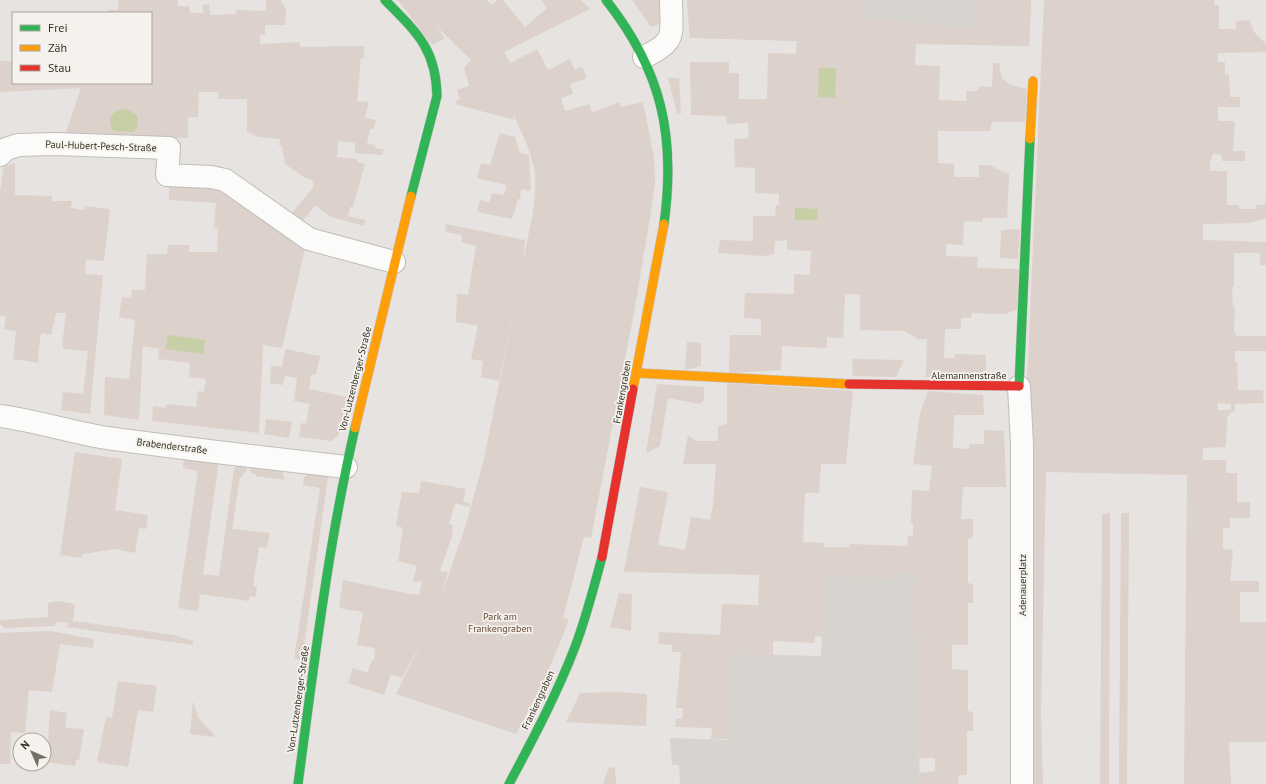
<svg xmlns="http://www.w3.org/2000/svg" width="1266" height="784" font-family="'PT Sans',sans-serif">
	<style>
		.built { fill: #d7d3cf }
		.green { fill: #ddd1cb; fill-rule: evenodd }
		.water { fill: #c7cfa6 }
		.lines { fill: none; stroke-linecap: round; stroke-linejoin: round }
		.street-casing { stroke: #c0bdba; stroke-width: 24 }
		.fast-casing { stroke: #c1bfbb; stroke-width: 10 }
		.slow-casing { stroke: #c1bfbb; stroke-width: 10 }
		.jam-casing { stroke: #c1bfbb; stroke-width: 10 }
		.street { stroke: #fbfbfa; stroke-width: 22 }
		.fast { stroke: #30b455; stroke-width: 9 }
		.slow { stroke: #ff9f0a; stroke-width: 9 }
		.jam { stroke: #e5322d; stroke-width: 9 }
		.labels { text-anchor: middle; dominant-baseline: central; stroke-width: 3.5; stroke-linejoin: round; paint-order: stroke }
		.street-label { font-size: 10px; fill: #353122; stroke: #f5f2ee }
		.park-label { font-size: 10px; fill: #674a32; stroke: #f5f2ee }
	</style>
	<rect width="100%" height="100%" fill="#e6e3e0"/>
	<g class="built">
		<polygon points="687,0 1031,0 1029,46 690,38"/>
		<polygon points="895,572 916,574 913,593 920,784 680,784 679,765 672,765 670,738 730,740 726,654 821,656 825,576 894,578"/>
	</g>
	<g class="green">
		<polygon points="118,0 178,0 178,6 189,6 190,13 203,13 203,5 209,4 210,15 236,14 237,10 266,11 266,0 281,0 286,10 285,25 265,25 265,35 260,35 260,44 300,42 300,47 364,46 364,58 361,58 357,101 369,102 365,118 376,120 373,129 370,129 367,144 375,145 375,148 384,149 382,155 355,153 355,143 338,141 337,157 357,159 357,162 365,164 353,207 350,207 348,216 365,220 364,226 331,217 315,205 302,222 291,214 313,188 313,181 308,178 305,178 285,164 282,146 279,146 280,139 258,137 247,132 247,99 218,99 218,92 199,92 198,117 188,117 188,138 65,135 81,88 0,92 0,61 13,61 13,83 151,83 151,13 108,13 108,10 117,10 119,8"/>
		<path d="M398 0H487L491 5 498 0H503L525 27 547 8 541 0H581L590 9 504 52 510 63 537 49 548 70 570 59 575 70 582 67 587 78 570 84 573 94 561 98 565 111 589 104 592 112 620 102 621 107 643 102 654 157 655 183 651 211 635 307 591 538 584 537 563 618 569 619C555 659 536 697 516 734L396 694 424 636 402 678 391 674 384 695 348 683 353 668 367 673 372 660H374L375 648 357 645 363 612 339 608 343 580 410 594 419 595 422 582 413 581 417 566 398 561 403 528 396 525 402 492 419 493 421 481 466 489 463 502 470 503V507L455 503 449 524 453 525 452 536 440 571 448 572 439 602 465 528 484 459 519 285 499 381 481 377 483 361 471 359 478 326 456 322 457 294 468 295 476 246 461 242 462 235 445 232 446 224 525 240 523 262C528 233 539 198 534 168 530 148 521 131 513 114L514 120 455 104 456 101 460 99 457 90 469 86 464 68 471 60 435 25 445 38 432 45Z"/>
		<polygon points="632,0 661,0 662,23 651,27"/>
		<polygon points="687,0 862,0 862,21 910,22 974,28 976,0 1031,0 1029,46 911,44 916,44 915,65 940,66 939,100 966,101 966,91 976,91 981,86 992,87 993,63 999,63 1002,78 1011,85 1027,89 1025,122 992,122 990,131 938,131 938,163 954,164 954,177 979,177 979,165 989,165 1009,174 1009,176 1007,218 983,218 982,222 964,221 963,245 946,244 946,256 978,257 977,268 1019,269 1017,310 1004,314 972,313 971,318 961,318 961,329 945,329 944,358 955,358 955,354 986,355 986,377 926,377 927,339 918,339 904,331 860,330 860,295 845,294 843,338 827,337 827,348 782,346 781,370 729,373 730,335 761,335 761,319 744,318 745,293 794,294 794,274 810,275 811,251 787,250 787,240 775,241 774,254 763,256 718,253 720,240 753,241 753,216 775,216 776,205 779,205 779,194 755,193 755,168 735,167 734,139 749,138 748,123 727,124 726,116 691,115 690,62 729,62 729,73 739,73 739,99 767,99 768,53 796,54 797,41 690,38"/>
		<path d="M1044 0H1214V5H1219V29H1236V21L1249 20 1254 32 1266 44V52L1218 53V62H1225V75H1229L1230 97H1240V107H1218V121H1235L1233 151H1245V161H1222V156L1219 154H1213L1210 161V171H1227V205H1239V209H1256V205H1265L1266 193V218L1249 223 1203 224V240L1266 242V265H1260V253H1234V287H1232L1233 307H1235L1234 331 1236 336H1266V351H1235V362H1237L1238 390H1263L1264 403 1235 404V411L1231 412 1227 418 1226 447 1203 448V460H1226V473H1237V502H1250V518H1230V528H1223V549L1233 550 1230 581H1259V592H1240V622H1266V742H1229L1231 784H1184L1187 475 1046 472 1041 712 1043 783 1044 784H1030L1027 382ZM1218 403 1231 404V410H1218Z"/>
		<polygon points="668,78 679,78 681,114 677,113"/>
		<polygon points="500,133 515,137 520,153 529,155 531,191 521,189 520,199 518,199 512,219 477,212 480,200 489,202 492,193 504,195 507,185 477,178 481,163 490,165"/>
		<polygon points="15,163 15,195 52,196 52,201 72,201 71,208 84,210 85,206 110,209 104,261 86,259 85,274 103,275 90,414 61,410 63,392 83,394 88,351 64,349 62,345 66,313 56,313 51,335 41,333 38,355 39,363 13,359 16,331 4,329 6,317 0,315 0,192 4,166"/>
		<polygon points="169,186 216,188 230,194 305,249 282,348 263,345 259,433 152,421 153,406 166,408 167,404 196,407 198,391 204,392 206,379 189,377 190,363 158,359 159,349 143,346 139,420 104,415 105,377 129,379 135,320 119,317 122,297 131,298 132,290 145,290 147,254 167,254 168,245 189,245 189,252 217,252 218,228 214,228 216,203 169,200"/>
		<polygon points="1020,229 1018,259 1000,258 1001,230"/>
		<polygon points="687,342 701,343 701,366 685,370"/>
		<polygon points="285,349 320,356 316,375 311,375 309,389 347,397 338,436 331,441 299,437 301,423 306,424 309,404 294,401 297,378 285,376 283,385 270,383 271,366 282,367"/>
		<polygon points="852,359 904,360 896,377 853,376"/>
		<polygon points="727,383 853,391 846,464 821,464 819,493 805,493 803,542 824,543 824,547 850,547 850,544 907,546 908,536 913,536 913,524 911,523 912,490 929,491 932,466 913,464 920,413 928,391 983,395 984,415 954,415 953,448 969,449 969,444 984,444 984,430 1004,431 1006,487 963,487 961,519 973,519 973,537 968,539 968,583 973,584 973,603 968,603 968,645 952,645 952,669 968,670 968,711 973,712 973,731 967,731 967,775 959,775 958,784 920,784 920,773 935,771 935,758 919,758 913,593 916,574 895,572 895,578 825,576 822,637 815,636 815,643 773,641 773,655 726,654 730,739 711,739 712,728 675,727 676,719 682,719 683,708 676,708 681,652 672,652 672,645 658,644 659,632 720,635 722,604 758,605 759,575 624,572 640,487 668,492 658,545 685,550 691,517 710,520 713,505 716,464 683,464 688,435 696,441 718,441 718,426 727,424"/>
		<polygon points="657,384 704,387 704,400 700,404 668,398 660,446 646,453"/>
		<polygon points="266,419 292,422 289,438 264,434"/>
		<polygon points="75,452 122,459 115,510 148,515 146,529 139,528 135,553 115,549 83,554 81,558 60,555"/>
		<polygon points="184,456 219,460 203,574 219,576 234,468 239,464 247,465 246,473 243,472 242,477 240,477 232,529 270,533 267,548 259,547 253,586 257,587 256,597 250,596 249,601 200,594 198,611 178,608 198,471 183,468"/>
		<polygon points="251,465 282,471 285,480 256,476 256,475 250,473"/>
		<polygon points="310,473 328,477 302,660 295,659 295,653 320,488 303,485 304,477"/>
		<polygon points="1110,513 1109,784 1100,784 1102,514"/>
		<polygon points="1121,513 1129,513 1127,784 1119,784"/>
		<polygon points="619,593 632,594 631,631 610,627"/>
		<polygon points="58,601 75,604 73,621 174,635 193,641 193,645 67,627 68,623 56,622 54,626 5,628 0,624 0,620 48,617 48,603"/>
		<polygon points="50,631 94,639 93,648 60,644 52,692 29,690 25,733 11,732 10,764 0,764 0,633"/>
		<polygon points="298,678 301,679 297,713 293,713"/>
		<polygon points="118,681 157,686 153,712 138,710 128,767 97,762 106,717 112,718"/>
		<polygon points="617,692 647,694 646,726 566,722 580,693"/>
		<polygon points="193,701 198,717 216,737 190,734"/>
		<polygon points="50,710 67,713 65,728 84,729 79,760 76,760 75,766 47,762"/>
		<polygon points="609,767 615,768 616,784 603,784"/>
	</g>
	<g class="water">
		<polygon points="819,68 836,68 835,98 818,97"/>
		<path d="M127 109 137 115 138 127 133 132 113 131C106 116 113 110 127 109Z"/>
		<polygon points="795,208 818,209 817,220 795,220"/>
		<polygon points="168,335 205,340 203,354 166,349"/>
	</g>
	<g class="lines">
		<g class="street-casing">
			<g id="street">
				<path d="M644 57C678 41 671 34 671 0"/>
				<polyline points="0,155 6,149 18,145 55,144 169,148 167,175 211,177 225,180 309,239 394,262"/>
				<polyline points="1019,387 1022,444 1022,784"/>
				<path d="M0 416C36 421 71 432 107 438 187 449 266 458 346 467"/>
			</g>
		</g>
		<g class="fast-casing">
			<g id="fast">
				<path d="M385 0C416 32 436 48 437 96L411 196"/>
				<path d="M606 0C662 71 676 136 664 224"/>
				<polyline points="1019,386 1030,139"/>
				<path d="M298 784C314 665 328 545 355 428"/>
				<path d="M509 784C533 739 557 694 575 647 586 618 594 587 602 557"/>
			</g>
		</g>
		<g class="slow-casing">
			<g id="slow">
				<polyline points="1030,139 1033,81"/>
				<polyline points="636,373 849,384"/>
				<polyline points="633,389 664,224"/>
				<polyline points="355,428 411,196"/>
			</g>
		</g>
		<g class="jam-casing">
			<g id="jam">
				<polyline points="849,384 1019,386"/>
				<polyline points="602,557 633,389"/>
			</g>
		</g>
		<use href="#street" class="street"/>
		<use href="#fast" class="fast"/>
		<use href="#slow" class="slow"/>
		<use href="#jam" class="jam"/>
	</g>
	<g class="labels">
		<g class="street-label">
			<text transform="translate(101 146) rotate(2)">Paul-Hubert-Pesch-Straße</text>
			<text x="969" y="375">Alemannenstraße</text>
			<text transform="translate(355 379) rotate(-76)">Von-Lutzenberger-Straße</text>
			<text transform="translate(622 392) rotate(-80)">Frankengraben</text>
			<text transform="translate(172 446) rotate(7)">Brabenderstraße</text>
			<text transform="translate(1022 585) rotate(-90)">Adenauerplatz</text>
			<text transform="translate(298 699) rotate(-82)">Von-Lutzenberger-Straße</text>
			<text transform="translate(538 700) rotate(-65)">Frankengraben</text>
		</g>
		<g class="park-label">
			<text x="500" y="616">Park am<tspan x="500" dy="12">Frankengraben</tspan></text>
		</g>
	</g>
	<rect x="12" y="12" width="140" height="72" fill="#f5f2ee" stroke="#a8a59c"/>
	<rect x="20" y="25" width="20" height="6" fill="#30b455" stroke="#a8a59c"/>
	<text x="48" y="32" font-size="12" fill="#353122">Frei</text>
	<rect x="20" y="45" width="20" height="6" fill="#ff9f0a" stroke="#a8a59c"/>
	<text x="48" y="52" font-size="12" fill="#353122">Zäh</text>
	<rect x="20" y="65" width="20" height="6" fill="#e5322d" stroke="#a8a59c"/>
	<text x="48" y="72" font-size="12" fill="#353122">Stau</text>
	<g transform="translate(32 752) rotate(315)"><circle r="19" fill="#f5f2ee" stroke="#a8a59c"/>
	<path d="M0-3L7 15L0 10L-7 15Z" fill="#736f64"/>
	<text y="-6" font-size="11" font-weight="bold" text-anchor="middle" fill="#353122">N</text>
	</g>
</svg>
